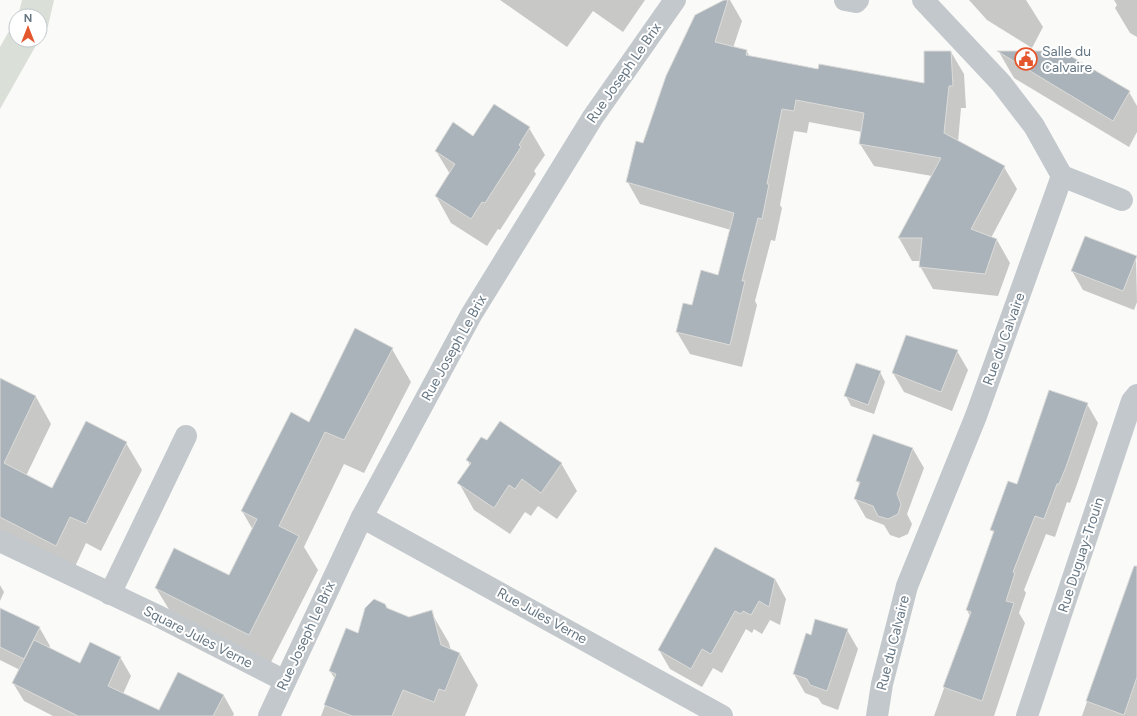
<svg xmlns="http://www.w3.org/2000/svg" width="1137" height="716" font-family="Figtree,sans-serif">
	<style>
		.green { fill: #dadfd7 }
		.shadow { fill: #0003 }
		.building { fill: #aab3b9; stroke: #dcdcda }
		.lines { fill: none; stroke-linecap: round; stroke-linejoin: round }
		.minor { stroke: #c3c8cc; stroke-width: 22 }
		.labels { text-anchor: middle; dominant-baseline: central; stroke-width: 4; stroke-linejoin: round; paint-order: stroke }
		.poi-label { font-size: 14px; fill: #657683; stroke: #fff; text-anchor: start }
		.street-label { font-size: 14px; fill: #657683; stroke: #fff }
	</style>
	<rect width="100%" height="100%" fill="#fafaf8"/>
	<g class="green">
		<polygon points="22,0 54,0 48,26 40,39 40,16 18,16"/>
		<polygon points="16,19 16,40 39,40 0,109 0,47"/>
	</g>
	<g class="shadow">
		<polygon points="500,0 645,0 623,32 593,11 567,47"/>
		<polygon points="726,0 730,0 742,21 733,48 746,50 750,57 819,70 925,84 951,52 964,74 966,108 961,108 958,142 1004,167 1017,189 991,238 997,240 1010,263 998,296 933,289 920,266 921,261 912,261 899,238 932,176 874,166 860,144 862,132 809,122 807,133 794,131 780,205 782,208 775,241 771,240 755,301 757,305 742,367 690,354 677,332 693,307 719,276 731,230 640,204 627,181 643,144"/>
		<polygon points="969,0 1026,0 1043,27 1032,48 987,20"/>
		<polygon points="1114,0 1137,0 1137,37 1130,33 1115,8 1117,5"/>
		<polygon points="999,52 1129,92 1137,106 1137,132 1129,147 1014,78"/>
		<polygon points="529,128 545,155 534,171 536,174 500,230 498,229 487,246 451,223 436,196 450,174 436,151 473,137"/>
		<polygon points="1136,257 1137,302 1134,310 1083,290 1072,271"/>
		<polygon points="392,349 411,382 364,473 344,464 304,547 318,570 268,668 176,621 156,588 229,577 253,530 242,511 310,424"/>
		<polygon points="957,351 968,370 952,411 904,392 893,373"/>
		<polygon points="880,372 885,382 874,414 851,406 846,396"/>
		<polygon points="0,379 36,397 51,424 26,476 52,490 126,443 142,470 101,551 86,543 72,573 0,535"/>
		<polygon points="1087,404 1098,423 1076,487 1070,503 1067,502 1055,537 1046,534 1024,590 1026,593 1019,613 1025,623 994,716 934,716 970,616 967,610 994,534 991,529 1017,485"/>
		<polygon points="487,441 561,463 577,491 557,519 538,506 531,516 525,512 510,534 474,510 459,483 470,465 467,460"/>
		<polygon points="913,449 924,468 907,514 912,524 908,534 899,538 890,535 884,525 866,518 855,499 860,485 857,481"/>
		<polygon points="775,579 786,599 780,625 770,620 762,634 754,629 752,633 746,629 722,673 713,668 702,687 670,669 659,650"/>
		<polygon points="1130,579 1137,582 1137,716 1082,716"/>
		<polygon points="0,585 4,592 0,601"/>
		<polygon points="386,608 409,618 431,612 449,643 451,651 460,654 478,685 465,716 321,716 335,679 330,671 359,635"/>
		<polygon points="0,609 39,627 50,646 49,648 81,665 120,657 131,676 123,694 159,711 224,696 234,714 233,716 53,716 24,701 13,683 20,670 0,660"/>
		<polygon points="847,630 858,649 838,710 822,704 818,698 805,693 794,674 811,636"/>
	</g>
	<g class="building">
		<polygon points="724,0 728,0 715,42 747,50 746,55 818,69 819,64 924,83 924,51 951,51 953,86 949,86 944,133 1005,166 971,229 997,239 985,274 919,267 922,238 898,238 941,158 859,144 864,113 796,100 794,111 782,109 767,184 769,184 762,219 758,218 742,281 745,281 730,345 676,332 683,303 692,305 701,270 718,275 734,213 626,182 636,141 643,143 666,76 695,15"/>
		<polygon points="997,51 1062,51 1130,91 1113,121"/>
		<polygon points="494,104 530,127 519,145 521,147 485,203 482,202 471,219 435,196 455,164 435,151 453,122 473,136"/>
		<polygon points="1085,236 1137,256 1123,291 1071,271"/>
		<polygon points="355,328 393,348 344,440 325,432 279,526 299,536 249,635 155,588 174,548 229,575 257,519 241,511 291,412 309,422"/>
		<polygon points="906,335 958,350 941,392 892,373"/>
		<polygon points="856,363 881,371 868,405 844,396"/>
		<polygon points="0,378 36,396 4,463 52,488 86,421 127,442 86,524 70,517 56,546 0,517"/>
		<polygon points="1049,390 1088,403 1066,467 1059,484 1057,484 1044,519 1035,516 1013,572 1015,573 1006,601 1014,603 982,701 943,687 971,612 966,610 994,531 990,530 1008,481 1017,484"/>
		<polygon points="500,421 562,463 541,493 522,479 515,489 509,485 494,508 457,483 471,463 466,460 481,437 487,440"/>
		<polygon points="873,434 913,448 897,494 901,504 898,514 888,519 878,516 873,506 854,499 860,482 856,481"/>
		<polygon points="715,547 775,579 769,607 759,601 751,615 743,611 741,614 735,611 711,654 702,649 691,669 658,650"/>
		<polygon points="1134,566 1137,566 1137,677 1124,715 1086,701"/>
		<polygon points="374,599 385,604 387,608 409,617 432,610 441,645 460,653 445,691 439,689 434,702 403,690 392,716 352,716 324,705 336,674 329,671 346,628 358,633 365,608"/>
		<polygon points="0,608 40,627 24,659 0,647"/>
		<polygon points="815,619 848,629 827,691 810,685 807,679 793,674 806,633 811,635"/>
		<polygon points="34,640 80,663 90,642 121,657 108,686 159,710 178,672 224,695 213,716 78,716 12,683"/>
	</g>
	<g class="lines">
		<g class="minor">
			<polyline points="845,0 856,2 858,0"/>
			<polyline points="1062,176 1122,200"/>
			<polyline points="362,517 722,716"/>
			<polyline points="0,541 160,617 285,681"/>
			<polyline points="110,594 186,436"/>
			<polyline points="269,716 362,517 471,315 593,117 675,0"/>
			<polyline points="877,716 882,684 907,586 976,416 1062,176 1034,126 1001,83 923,0"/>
			<polyline points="1027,716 1132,401 1137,395"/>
		</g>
	</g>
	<defs>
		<g id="civic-ring" transform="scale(1.15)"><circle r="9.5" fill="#fff" stroke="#e4572e" stroke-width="1.5"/><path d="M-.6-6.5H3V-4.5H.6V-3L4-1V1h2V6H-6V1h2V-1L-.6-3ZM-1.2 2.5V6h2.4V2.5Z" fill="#e4572e"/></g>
	</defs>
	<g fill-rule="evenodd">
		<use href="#civic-ring" x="1026" y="59"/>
	</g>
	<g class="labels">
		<g class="poi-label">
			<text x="1042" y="51">Salle du<tspan x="1042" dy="16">Calvaire</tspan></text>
		</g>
		<g class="street-label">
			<text transform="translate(624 73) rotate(-55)">Rue Joseph Le Brix</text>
			<text transform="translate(1004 339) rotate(-70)">Rue du Calvaire</text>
			<text transform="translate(454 348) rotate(-61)">Rue Joseph Le Brix</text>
			<text transform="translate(1081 555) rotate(-72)">Rue Duguay-Trouin</text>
			<text transform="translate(542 616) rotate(29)">Rue Jules Verne</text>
			<text transform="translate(306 636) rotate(-65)">Rue Joseph Le Brix</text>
			<text transform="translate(198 637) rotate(27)">Square Jules Verne</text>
			<text transform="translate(893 643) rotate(-76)">Rue du Calvaire</text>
		</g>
	</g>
	<g transform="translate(28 28)"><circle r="19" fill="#ffffff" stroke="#c1c8cd"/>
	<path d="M0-3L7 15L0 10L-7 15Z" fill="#e4572e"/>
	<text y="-6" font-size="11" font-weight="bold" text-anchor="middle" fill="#657683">N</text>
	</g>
</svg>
